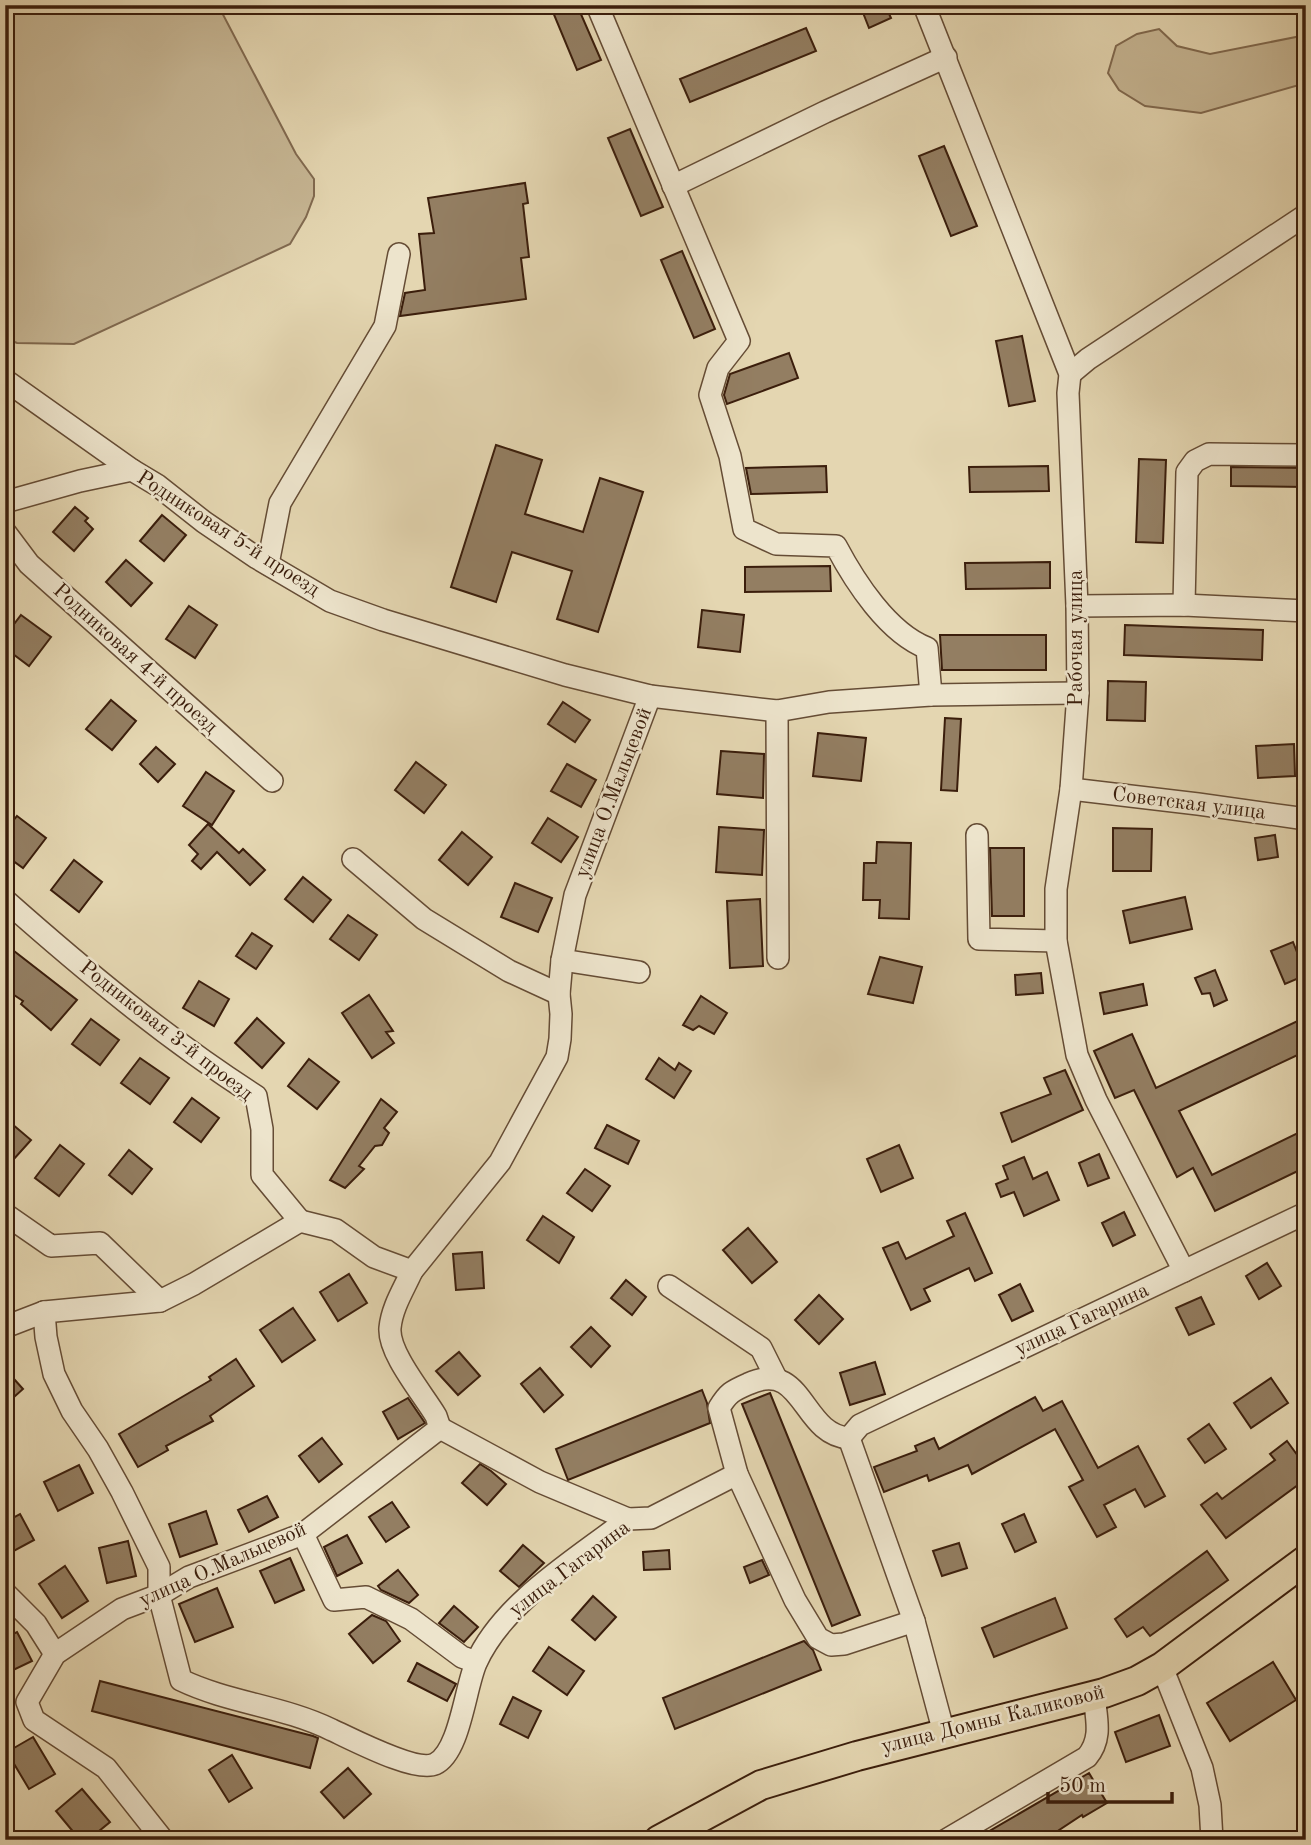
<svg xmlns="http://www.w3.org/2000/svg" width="1311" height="1845" font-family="'Old Standard TT',serif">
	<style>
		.green { fill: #c7b795; stroke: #816a50; stroke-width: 2 }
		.building { fill: #937e62; stroke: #3b1e0c; stroke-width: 2 }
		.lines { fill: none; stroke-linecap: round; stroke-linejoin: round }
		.minor-casing { stroke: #654c35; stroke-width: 24 }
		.major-casing { stroke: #3b1e0c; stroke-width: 32 }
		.minor { stroke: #ede4cc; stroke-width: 21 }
		.major { stroke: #e4d6b1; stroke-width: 28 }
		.labels { text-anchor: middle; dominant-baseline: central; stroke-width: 5; stroke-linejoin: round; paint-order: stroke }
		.street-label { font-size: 21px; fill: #3b1e0c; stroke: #ede4cc }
	</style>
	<rect width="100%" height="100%" fill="#e4d6b1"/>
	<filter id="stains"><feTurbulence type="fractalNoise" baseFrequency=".00286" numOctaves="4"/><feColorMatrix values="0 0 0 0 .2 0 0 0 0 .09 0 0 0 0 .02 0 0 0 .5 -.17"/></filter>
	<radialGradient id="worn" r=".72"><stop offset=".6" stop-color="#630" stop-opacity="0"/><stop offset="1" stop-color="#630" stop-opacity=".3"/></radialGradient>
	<g class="green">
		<polygon points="5,5 218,5 296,154 314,179 314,196 306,217 290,244 74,344 17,343 5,338"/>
		<polygon points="1159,29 1177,46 1210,54 1306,35 1306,83 1201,113 1145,106 1119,90 1108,73 1116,46 1137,34"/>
	</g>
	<g class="building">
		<polygon points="550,5 577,5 601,60 577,70"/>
		<polygon points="860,5 885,5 891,18 869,28"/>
		<polygon points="806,28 816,51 690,102 680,79"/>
		<polygon points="630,129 663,207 641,216 608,138"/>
		<polygon points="944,146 977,226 951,236 919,156"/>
		<polygon points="525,183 528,203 523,204 529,257 521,258 526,299 400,316 405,293 425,290 419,234 434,233 428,198"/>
		<polygon points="682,251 715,329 694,338 661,260"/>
		<polygon points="1022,336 1035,401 1009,406 996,341"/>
		<polygon points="789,353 798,378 727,404 724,395 730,374"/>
		<polygon points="496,445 542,460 525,514 583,532 600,478 643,492 598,632 557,619 572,571 512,552 496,602 451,587"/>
		<polygon points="1139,459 1166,460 1163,543 1136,542"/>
		<polygon points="826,466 827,492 751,494 746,468"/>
		<polygon points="1048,466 1049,491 970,492 969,467"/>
		<polygon points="1231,467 1306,468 1306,487 1231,486"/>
		<polygon points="75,507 88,518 85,521 93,529 74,551 53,532"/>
		<polygon points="162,515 186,535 164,561 140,541"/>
		<polygon points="126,560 152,583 131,606 106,582"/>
		<polygon points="1050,562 1050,588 966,589 965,563"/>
		<polygon points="830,566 831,591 745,592 745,567"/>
		<polygon points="189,606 217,625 195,658 166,639"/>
		<polygon points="702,610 744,615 740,652 698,647"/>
		<polygon points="21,615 51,637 29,666 5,648 5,636"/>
		<polygon points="1125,625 1263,630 1262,660 1124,655"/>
		<polygon points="940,635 1046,635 1046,670 942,670"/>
		<polygon points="1108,681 1146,682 1145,721 1107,720"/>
		<polygon points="111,700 136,721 112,750 86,729"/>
		<polygon points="563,702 590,720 575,742 548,724"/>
		<polygon points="945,718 961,719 957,791 941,790"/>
		<polygon points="818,733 866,738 861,781 813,776"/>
		<polygon points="1294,744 1295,776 1258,778 1256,746"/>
		<polygon points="156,747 175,764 158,782 140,764"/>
		<polygon points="721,751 764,754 763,798 717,794"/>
		<polygon points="416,762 446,785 424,813 395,790"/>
		<polygon points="567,764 596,780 581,807 551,791"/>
		<polygon points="206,772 234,791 212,825 183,806"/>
		<polygon points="17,816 46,838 23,868 5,855 5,831"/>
		<polygon points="548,818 578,837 561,862 532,843"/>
		<polygon points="208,824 239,853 243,849 265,870 250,885 217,852 201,869 192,861 198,854 189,845"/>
		<polygon points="719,827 764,830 762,875 716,872"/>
		<polygon points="1113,828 1152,829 1151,871 1113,871"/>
		<polygon points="462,832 492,857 468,885 439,860"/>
		<polygon points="1275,835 1278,857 1258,860 1255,838"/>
		<polygon points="877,842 911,843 909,919 879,918 880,900 863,900 864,863 876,863"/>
		<polygon points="990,848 1024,848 1024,916 992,916"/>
		<polygon points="74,860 102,882 79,912 51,890"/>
		<polygon points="303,877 331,900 313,922 285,899"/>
		<polygon points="515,883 552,898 538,932 501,917"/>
		<polygon points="1185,897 1192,929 1130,943 1123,911"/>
		<polygon points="760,899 763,966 730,968 727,901"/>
		<polygon points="348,915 377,935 359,960 330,939"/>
		<polygon points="252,933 272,946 256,969 236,956"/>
		<polygon points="1293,942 1306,975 1285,984 1271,951"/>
		<polygon points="5,944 77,1000 51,1030 21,1004 23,1001 5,989"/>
		<polygon points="880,957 922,967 913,1003 868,994"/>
		<polygon points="1215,970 1227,1000 1214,1006 1210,993 1202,994 1195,978"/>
		<polygon points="1041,973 1043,993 1016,995 1015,975"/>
		<polygon points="199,981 229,999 214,1026 183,1008"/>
		<polygon points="1143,984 1147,1005 1104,1014 1100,993"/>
		<polygon points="369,995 393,1031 386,1032 394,1043 372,1058 342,1013"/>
		<polygon points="701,996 727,1013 714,1034 699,1026 693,1030 683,1025"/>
		<polygon points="1306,1017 1306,1051 1179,1111 1212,1175 1306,1129 1306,1167 1215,1211 1193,1168 1177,1177 1134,1090 1115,1098 1094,1051 1132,1034 1156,1088"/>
		<polygon points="257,1018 284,1043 262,1068 235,1043"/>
		<polygon points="91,1019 119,1040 100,1065 72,1044"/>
		<polygon points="140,1058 169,1078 150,1104 121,1083"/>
		<polygon points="659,1058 675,1070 679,1063 691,1071 674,1098 646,1079"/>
		<polygon points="309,1059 339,1082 317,1109 288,1086"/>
		<polygon points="1065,1070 1083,1110 1012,1142 1001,1113 1051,1094 1044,1078"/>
		<polygon points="192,1098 219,1118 201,1142 174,1122"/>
		<polygon points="381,1099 397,1112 384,1128 389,1133 382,1145 375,1146 359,1166 364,1169 345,1188 330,1180"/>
		<polygon points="5,1118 31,1140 5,1169"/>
		<polygon points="607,1125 639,1141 628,1164 595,1148"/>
		<polygon points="60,1145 84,1164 59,1196 35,1178"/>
		<polygon points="899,1145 913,1178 881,1192 867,1159"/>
		<polygon points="129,1150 152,1169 132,1194 109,1175"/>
		<polygon points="1099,1154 1109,1178 1088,1186 1079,1163"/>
		<polygon points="1024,1157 1033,1179 1047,1172 1059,1200 1024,1216 1014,1192 1001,1197 996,1184 1008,1179 1003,1166"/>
		<polygon points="585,1169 610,1186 592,1211 567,1193"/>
		<polygon points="1124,1212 1135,1235 1113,1246 1102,1223"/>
		<polygon points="965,1213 992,1273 975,1281 969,1268 924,1289 930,1301 911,1310 883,1248 898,1242 906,1259 954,1236 947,1221"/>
		<polygon points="543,1216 574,1237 559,1263 527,1240"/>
		<polygon points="748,1228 777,1262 752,1283 723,1250"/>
		<polygon points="482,1252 484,1288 456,1290 453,1254"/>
		<polygon points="1267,1263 1281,1286 1259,1299 1246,1276"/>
		<polygon points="349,1274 367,1303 338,1321 320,1292"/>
		<polygon points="626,1280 646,1297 632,1315 611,1298"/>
		<polygon points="1020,1284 1033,1311 1012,1321 999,1295"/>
		<polygon points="819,1295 843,1319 819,1344 795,1320"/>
		<polygon points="1201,1297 1214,1324 1189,1335 1176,1308"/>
		<polygon points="293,1308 315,1340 282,1362 260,1330"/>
		<polygon points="591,1327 610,1346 591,1367 571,1347"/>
		<polygon points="459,1352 480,1376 458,1395 436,1371"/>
		<polygon points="236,1359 254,1386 210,1416 213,1421 166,1446 168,1450 138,1467 119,1434 211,1380 209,1377"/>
		<polygon points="875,1362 885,1394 850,1405 840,1373"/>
		<polygon points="540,1368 563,1395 544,1412 521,1384"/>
		<polygon points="5,1369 23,1389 5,1405"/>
		<polygon points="1271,1378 1288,1403 1251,1428 1234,1403"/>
		<polygon points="702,1390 707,1403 710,1423 568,1480 556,1449"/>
		<polygon points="770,1393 860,1615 832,1626 742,1404"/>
		<polygon points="1035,1397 1043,1411 1062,1401 1098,1468 1138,1446 1165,1496 1145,1507 1135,1489 1104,1505 1116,1527 1097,1537 1069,1487 1083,1480 1055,1429 972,1474 968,1465 929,1481 927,1475 884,1492 874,1467 917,1451 915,1446 934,1438 939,1449"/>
		<polygon points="408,1398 425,1423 398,1439 383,1412"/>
		<polygon points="1209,1424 1226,1449 1205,1463 1188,1439"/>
		<polygon points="322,1438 342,1464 319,1482 299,1456"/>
		<polygon points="1287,1441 1306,1467 1306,1479 1226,1538 1201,1505 1217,1493 1222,1499 1275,1460 1270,1454"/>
		<polygon points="480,1464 491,1471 506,1484 487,1505 462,1483"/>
		<polygon points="79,1465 93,1493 58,1511 44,1482"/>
		<polygon points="267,1496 278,1517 249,1532 238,1510"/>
		<polygon points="392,1502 409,1527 386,1542 369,1517"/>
		<polygon points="206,1511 217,1544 180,1557 169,1524"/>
		<polygon points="20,1514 34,1540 10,1553 5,1545 5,1522"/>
		<polygon points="1024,1514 1036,1542 1015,1552 1002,1524"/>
		<polygon points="347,1535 362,1563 337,1576 324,1547"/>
		<polygon points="128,1541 136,1576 107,1583 99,1548"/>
		<polygon points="959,1543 967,1568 942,1576 933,1551"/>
		<polygon points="523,1545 544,1563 519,1587 500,1571"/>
		<polygon points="669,1550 670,1569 644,1570 643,1552"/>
		<polygon points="1207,1551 1228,1580 1150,1636 1143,1627 1127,1637 1115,1619"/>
		<polygon points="290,1558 304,1590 275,1603 260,1571"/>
		<polygon points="762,1560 769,1575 750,1583 744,1567"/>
		<polygon points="65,1566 88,1601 62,1618 39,1584"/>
		<polygon points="398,1570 418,1595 409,1603 381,1590 378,1586"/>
		<polygon points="217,1588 233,1627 195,1642 179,1604"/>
		<polygon points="593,1596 616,1617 595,1640 572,1620"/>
		<polygon points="1055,1598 1067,1628 994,1657 982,1628"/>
		<polygon points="454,1606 478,1627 464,1642 439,1623"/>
		<polygon points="372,1615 386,1621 400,1641 373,1663 349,1634"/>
		<polygon points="17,1632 32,1661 5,1674 5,1638"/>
		<polygon points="804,1641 813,1650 821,1670 675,1729 663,1698"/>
		<polygon points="549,1647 584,1671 567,1695 533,1671"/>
		<polygon points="1273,1662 1296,1700 1230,1741 1207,1703"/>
		<polygon points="417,1663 456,1684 447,1701 408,1681"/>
		<polygon points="100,1681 313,1736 318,1738 310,1768 92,1711"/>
		<polygon points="513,1697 541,1711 528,1738 500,1724"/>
		<polygon points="1159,1715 1170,1746 1126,1762 1115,1732"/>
		<polygon points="33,1737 55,1774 29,1789 7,1752"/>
		<polygon points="232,1755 252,1788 229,1802 209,1770"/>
		<polygon points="348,1768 371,1794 344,1818 321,1792"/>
		<polygon points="1089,1773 1107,1803 1083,1817 1082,1815 1044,1840 974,1840"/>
		<polygon points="82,1789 110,1822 88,1840 80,1840 56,1811"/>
	</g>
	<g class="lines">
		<g class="minor-casing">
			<g id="minor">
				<path d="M597 5 739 341 718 368 710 395 730 456 744 529 776 544 836 546C855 582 888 633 927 648L931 695"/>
				<polyline points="924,5 1070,374 1068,393 1077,606 1078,693 1071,789 1056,889 1056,941 1077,1055 1096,1100 1184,1271"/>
				<polyline points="673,186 825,112 946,57"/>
				<polyline points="1070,374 1088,359 1306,215"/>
				<polyline points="5,380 132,470"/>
				<polyline points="5,502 80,481 132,470 157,485 204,522 257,558 330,601 383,620 565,675 650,696 777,711 829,702 931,695 1078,693"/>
				<polyline points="5,532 29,564 272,781"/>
				<polyline points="268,564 280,503 385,326 399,254"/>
				<polyline points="1184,605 1187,472 1195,461 1209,454 1306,455"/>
				<polyline points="1077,606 1184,605 1306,611"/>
				<polyline points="777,711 778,958"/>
				<polyline points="1071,789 1198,804 1306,819"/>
				<polyline points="977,835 979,939 1056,941"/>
				<polyline points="353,859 424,919 509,971 559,994"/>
				<path d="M5 900C84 970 167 1039 256 1096L262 1129V1175L300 1221"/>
				<polyline points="562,960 639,972"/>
				<polyline points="5,1214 51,1246 100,1243 160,1301"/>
				<polyline points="669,1286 761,1348 776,1378"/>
				<path d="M44 1312 46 1337 54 1374 72 1411 98 1449 122 1492 159 1567V1595L181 1680C229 1703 283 1706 332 1730 352 1739 416 1773 435 1764 460 1752 465 1688 476 1663 503 1602 577 1559 628 1519L651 1518 737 1474"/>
				<polyline points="5,1327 44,1312 160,1301 194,1284 300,1221 336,1230 374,1257 412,1271 500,1162 557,1057 560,1039 561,1014 559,994 562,960 575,895 650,696"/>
				<polyline points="440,1428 540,1482 628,1519"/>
				<path d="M849 1438C801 1435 804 1358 748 1384 732 1391 728 1393 719 1408L737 1474 795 1600 818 1638 831 1645 844 1644 914 1621"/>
				<polyline points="849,1438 860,1425 1306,1213"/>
				<polyline points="849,1438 914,1621 944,1733"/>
				<polyline points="303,1534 334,1600 366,1597 411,1619 462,1657 476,1662"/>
				<polyline points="5,1593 36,1624 55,1654"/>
				<polyline points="1162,1667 1202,1768 1210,1805 1212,1840"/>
				<path d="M163 1840 106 1768 34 1720 27 1702 55 1654 122 1609 159 1595 189 1577 303 1534 440 1428 436 1416C423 1394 388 1353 390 1328 392 1307 404 1289 412 1271"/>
				<path d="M946 1840 1087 1757C1103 1738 1096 1718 1094 1695"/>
			</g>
		</g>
		<g class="major-casing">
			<polyline id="major" points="659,1840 761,1785 857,1756 1104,1693 1137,1681 1162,1667 1306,1560"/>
		</g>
		<use href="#minor" class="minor"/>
		<use href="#major" class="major"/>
	</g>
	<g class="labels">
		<g class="street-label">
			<text transform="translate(228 534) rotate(33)">Родниковая 5-й проезд</text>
			<text transform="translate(1076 638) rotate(-90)">Рабочая улица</text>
			<text transform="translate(135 659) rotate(42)">Родниковая 4-й проезд</text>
			<text transform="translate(614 793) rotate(-69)">улица О.Мальцевой</text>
			<text transform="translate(1189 804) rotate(7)">Советская улица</text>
			<text transform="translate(166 1031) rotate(38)">Родниковая 3-й проезд</text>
			<text transform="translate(1082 1320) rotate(-25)">улица Гагарина</text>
			<text transform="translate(223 1565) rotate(-24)">улица О.Мальцевой</text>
			<text transform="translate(570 1569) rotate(-37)">улица Гагарина</text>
			<text transform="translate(993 1720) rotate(-14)">улица Домны Каликовой</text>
		</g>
	</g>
	<rect width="1311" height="1845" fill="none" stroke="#e4d6b1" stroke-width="28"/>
	<rect x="7" y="7" width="1297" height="1831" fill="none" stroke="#3b1e0c" stroke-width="3.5"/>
	<rect x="14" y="14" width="1283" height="1817" fill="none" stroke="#3b1e0c" stroke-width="2"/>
	<path d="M1048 1792v10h124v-10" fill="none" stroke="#3b1e0c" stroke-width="3.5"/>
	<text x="1059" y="1792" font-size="21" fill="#3b1e0c" stroke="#ede4cc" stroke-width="5" paint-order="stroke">50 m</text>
	<rect width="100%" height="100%" filter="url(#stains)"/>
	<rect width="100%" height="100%" fill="url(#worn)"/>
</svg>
